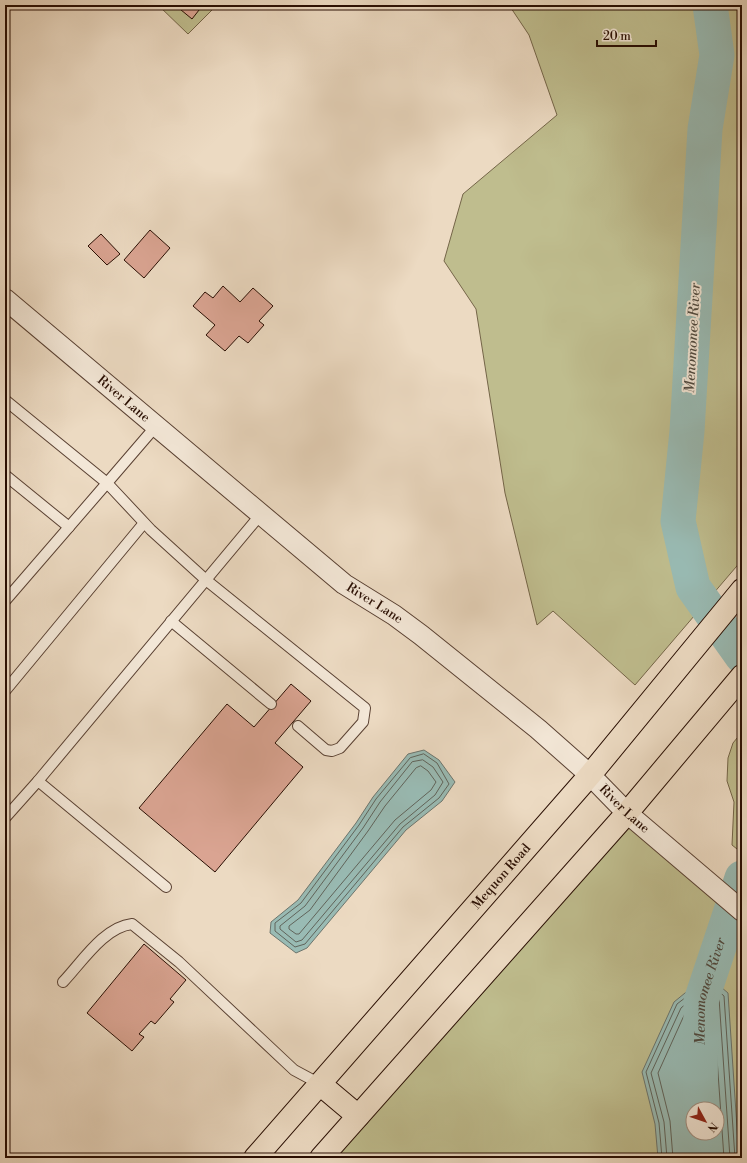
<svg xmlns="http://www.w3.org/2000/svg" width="747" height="1163" font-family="'Libre Bodoni',serif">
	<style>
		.green { fill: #bfbd8e; stroke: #746548; fill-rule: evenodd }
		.water { fill: #99bbb4; stroke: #6c756d; fill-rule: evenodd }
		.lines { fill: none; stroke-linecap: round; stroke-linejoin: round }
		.shore { stroke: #60645b; stroke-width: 1 }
		.river { stroke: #99bbb4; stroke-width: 35 }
		.building { fill: #daa492; stroke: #280d02 }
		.service-casing { stroke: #594032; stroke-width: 12 }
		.minor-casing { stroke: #594032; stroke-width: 22 }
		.primary-casing { stroke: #280d02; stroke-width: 24 }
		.service { stroke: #f3e7d7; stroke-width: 10 }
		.minor { stroke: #f3e7d7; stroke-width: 20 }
		.primary { stroke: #ecdac2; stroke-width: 22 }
		.labels { text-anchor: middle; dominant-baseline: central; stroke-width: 4; stroke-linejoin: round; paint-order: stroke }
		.street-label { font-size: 13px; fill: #280d02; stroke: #f3e7d7 }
		.water-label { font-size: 14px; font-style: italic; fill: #504a40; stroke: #f3e7d7 }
	</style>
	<rect width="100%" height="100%" fill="#ecdac2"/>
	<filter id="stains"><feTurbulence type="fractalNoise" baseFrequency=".005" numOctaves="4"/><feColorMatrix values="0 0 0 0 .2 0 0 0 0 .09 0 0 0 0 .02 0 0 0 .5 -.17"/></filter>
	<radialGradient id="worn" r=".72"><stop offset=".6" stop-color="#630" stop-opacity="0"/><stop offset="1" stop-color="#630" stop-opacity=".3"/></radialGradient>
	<g class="green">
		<polygon points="158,5 217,5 188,34"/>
		<polygon points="509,5 742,5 742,560 635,685 553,611 537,625 505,493 476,309 444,261 463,194 557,115 529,35"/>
		<polygon points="742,732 742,853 732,845 734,802 727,781 728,758 733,743"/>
		<path d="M627 813 742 911V1158H323ZM693 1109H717V1133H693Z"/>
	</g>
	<g class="water">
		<polygon points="424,750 439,760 455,782 442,801 406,830 307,948 296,953 270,933 271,922 298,900 356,823 373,797 408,754"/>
		<path d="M707 975 728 993 739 1158H658L655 1124 642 1072 674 1002ZM693 1109H717V1133H693Z"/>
	</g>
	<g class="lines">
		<g class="shore">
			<polygon points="424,754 437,763 449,784 439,798 403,827 305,944 295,947 275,931 275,923 301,903 359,825 376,799 410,758"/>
			<polygon points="423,760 433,767 443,782 435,795 400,824 302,940 296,942 280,929 280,926 305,906 363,828 380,802 412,762"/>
			<polygon points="421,766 428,771 436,782 431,790 395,820 299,934 296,934 289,929 289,926 310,910 368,831 385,806 416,768"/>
			<polyline points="662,1158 659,1123 646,1072 677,1004 707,981 724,996 735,1158"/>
			<polyline points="667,1158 664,1122 651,1073 681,1008 706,987 719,998 730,1158"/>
			<polyline points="673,1158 670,1121 658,1073 686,1011 706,995 713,1001 724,1158"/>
		</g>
		<g class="river">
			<polyline points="710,5 717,55 705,129 687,431 678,521 693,587 742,656"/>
			<path id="s1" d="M700 1109 701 1001 742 878"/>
		</g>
	</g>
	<g class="building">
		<polygon points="175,5 203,5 192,19"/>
		<polygon points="150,230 170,248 144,278 124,260"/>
		<polygon points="101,234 120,254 107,265 88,246"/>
		<polygon points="223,286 240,302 253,288 273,306 259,321 264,325 248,343 239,336 225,351 206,335 215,325 193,306 205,292 213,298"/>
		<polygon points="291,684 311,701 275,743 303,767 215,872 139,808 227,704 254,727"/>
		<polygon points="144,944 186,980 170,999 174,1002 155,1024 151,1021 139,1034 144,1037 132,1051 87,1013"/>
	</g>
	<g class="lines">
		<g class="service-casing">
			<g id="service">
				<polyline points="5,400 107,483 156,426"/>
				<polyline points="5,475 69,527"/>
				<polyline points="5,601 107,483 151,530 206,580 365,708 363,722 340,748 332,751 326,750 298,726"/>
				<polyline points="171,621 271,704"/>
				<polyline points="5,691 144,523"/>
				<polyline points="38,781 261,514"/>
				<polyline points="5,818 38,781 166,887"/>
				<path d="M63 982C82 962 104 927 132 924L179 962 294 1070 320 1084"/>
			</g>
		</g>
		<g class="minor-casing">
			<g id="minor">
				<path id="s2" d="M5 299 344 584 394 615 421 635 538 729 590 775 627 813 742 911"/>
			</g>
		</g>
		<g class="primary-casing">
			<g id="primary">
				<polyline points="320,1084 358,1116"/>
				<path id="s3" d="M255 1158 590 775 742 590"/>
				<polyline points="321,1158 627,813 742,676"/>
			</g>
		</g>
		<use href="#service" class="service"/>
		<use href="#minor" class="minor"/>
		<use href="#primary" class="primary"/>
	</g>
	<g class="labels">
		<g class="street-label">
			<text stroke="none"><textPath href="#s2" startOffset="155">River Lane</textPath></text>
			<text stroke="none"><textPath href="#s2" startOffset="479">River Lane</textPath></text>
			<text stroke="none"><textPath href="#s2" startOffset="803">River Lane</textPath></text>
			<text stroke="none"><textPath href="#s3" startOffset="374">Mequon Road</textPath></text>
		</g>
		<g class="water-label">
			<text transform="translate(693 338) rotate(-87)">Menomonee River</text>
			<text stroke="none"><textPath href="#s1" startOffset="119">Menomonee River</textPath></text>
		</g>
	</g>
	<rect width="747" height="1163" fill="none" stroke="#ecdac2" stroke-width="20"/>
	<rect x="6" y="6" width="735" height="1151" fill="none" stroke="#280d02" stroke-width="2"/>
	<rect x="10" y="10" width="727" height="1143" fill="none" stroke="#280d02"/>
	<g transform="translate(705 1121) rotate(130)"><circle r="19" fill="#f3e7d7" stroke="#a29082"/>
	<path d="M0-3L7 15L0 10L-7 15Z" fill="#8f2418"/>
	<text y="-6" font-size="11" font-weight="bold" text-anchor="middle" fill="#280d02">N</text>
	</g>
	<path d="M597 40v6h59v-6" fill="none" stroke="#280d02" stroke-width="2"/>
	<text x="603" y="40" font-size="12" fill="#280d02" stroke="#f3e7d7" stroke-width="3" paint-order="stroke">20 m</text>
	<rect width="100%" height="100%" filter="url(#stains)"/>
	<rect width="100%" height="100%" fill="url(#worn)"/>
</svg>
